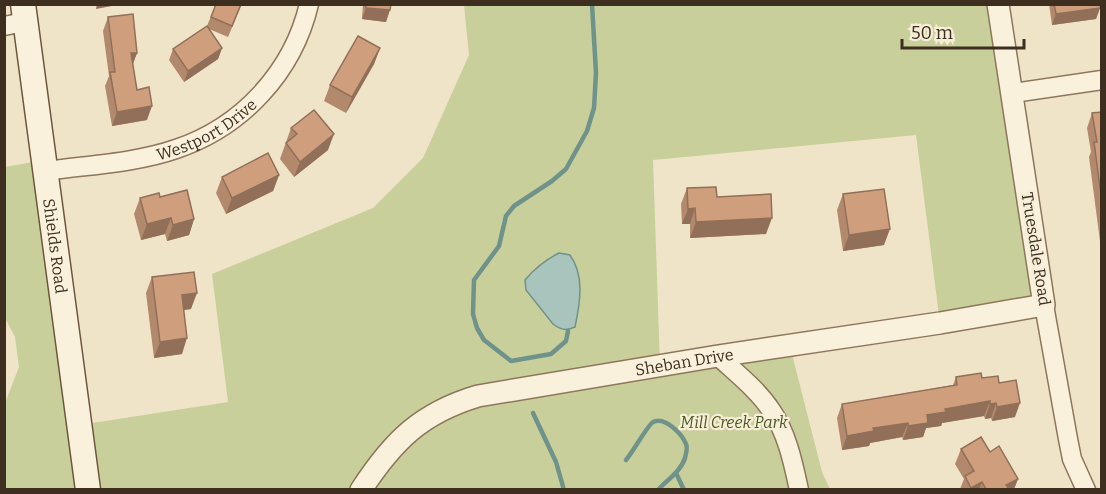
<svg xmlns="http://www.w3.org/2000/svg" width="1106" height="494" font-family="Bitter,serif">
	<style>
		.green { fill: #c9cf9b }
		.water { fill: #a9c4bc; stroke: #6f938a; stroke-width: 1.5 }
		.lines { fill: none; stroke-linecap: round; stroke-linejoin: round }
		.stream { stroke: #6f938a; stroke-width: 4.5 }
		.minor-casing { stroke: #8d765c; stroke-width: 21 }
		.tertiary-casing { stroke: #8d765c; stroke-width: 24 }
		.secondary-casing { stroke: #6f573f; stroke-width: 27 }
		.minor { stroke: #faf1dc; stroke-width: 18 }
		.tertiary { stroke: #faf1dc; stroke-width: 21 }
		.secondary { stroke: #faf1dc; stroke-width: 24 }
		.wall { fill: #b2896c }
		.shaded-wall { fill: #916f58 }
		.building { fill: #cf9f7d; stroke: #916f58; stroke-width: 1.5 }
		.labels { text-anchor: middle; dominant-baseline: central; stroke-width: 4.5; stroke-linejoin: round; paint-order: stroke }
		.street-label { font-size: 16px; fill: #3d2e20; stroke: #f7eed8 }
		.park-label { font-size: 16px; font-style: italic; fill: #4d5a26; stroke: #f7eed8 }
	</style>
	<rect width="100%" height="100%" fill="#f0e4c8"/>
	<polygon class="green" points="464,5 998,5 1044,305 940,323 916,135 653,160 660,365 790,346 822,472 830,489 5,490 5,403 19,367 15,337 5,318 5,167 44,160 79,425 228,402 212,274 373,208 423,158 469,55"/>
	<path class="water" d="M559 253 570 255C585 276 580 303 575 327 566 331 561 330 553 324L526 290 525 280C535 268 545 260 559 253Z"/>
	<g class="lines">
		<g class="stream">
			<polyline points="568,331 566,341 551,354 511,361 484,340 477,328 473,314 474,280 499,246 506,216 514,206 552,181 566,169 587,131 594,108 596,73 592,4"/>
			<polyline points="533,413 556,462 564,490"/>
			<path d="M626 460C633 452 647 426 653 422 665 416 682 434 686 444 688 448 686 453 685 458 681 471 667 480 658 490"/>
			<polyline points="676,473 684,490"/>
		</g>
		<g class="minor-casing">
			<g id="minor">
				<polyline points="4,26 24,22"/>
				<polyline points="1013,93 1102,80"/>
				<path id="s1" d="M46 171C87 165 136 163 176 149 242 127 293 72 309 4"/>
				<polyline points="1044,305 1068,439 1072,459 1086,490"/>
				<path d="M718 356C736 373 757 389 771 410 787 433 793 462 799 490"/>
			</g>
		</g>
		<g class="tertiary-casing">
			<g id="tertiary">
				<path id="s2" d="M361 490C393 441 421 413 478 396L718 356 940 323 1044 305 998 4"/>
			</g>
		</g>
		<g class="secondary-casing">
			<g id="secondary">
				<path id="s3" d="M23 4 88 490"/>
			</g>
		</g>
		<use href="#minor" class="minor"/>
		<use href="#tertiary" class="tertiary"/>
		<use href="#secondary" class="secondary"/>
	</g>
	<g class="wall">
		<polygon points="216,4 242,4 228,37 209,29 222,48 218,59 184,82 169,60 173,49 207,26"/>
		<polygon points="363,4 391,4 386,22 362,19"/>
		<polygon points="1049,4 1100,4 1100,8 1096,19 1052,25"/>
		<polygon points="108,17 137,53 133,64 137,90 147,120 112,126 105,86 109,76 103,31"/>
		<polygon points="380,48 374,64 346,113 324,101 330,85"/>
		<polygon points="1101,112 1101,249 1089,157 1091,152 1087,128 1092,113"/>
		<polygon points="291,128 328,150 294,177 280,159"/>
		<polygon points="279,175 273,191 226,214 216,193 222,177"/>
		<polygon points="687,188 717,197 766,234 690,238 690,224 682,224 681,204"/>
		<polygon points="843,194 884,245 843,251 837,210"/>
		<polygon points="140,198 194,219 189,235 167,241 165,234 141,240 134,214"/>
		<polygon points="152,277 191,309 184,310 182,354 154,358 146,293"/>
		<polygon points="956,377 982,378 999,383 1015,417 992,421 991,418 985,419 984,416 942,423 941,426 926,428 923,437 903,440 902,437 870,443 869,446 842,450 837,418 842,404 953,385"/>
		<polygon points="961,449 990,452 1018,479 1014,489 960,489 964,479 955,464"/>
	</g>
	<g class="shaded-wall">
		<polygon points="97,4 122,4 96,9"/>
		<polygon points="366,8 390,10 386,22 362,19"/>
		<polygon points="1100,8 1096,19 1052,25 1056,14"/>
		<polygon points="222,48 218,59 184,82 188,71"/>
		<polygon points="380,48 374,64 346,113 352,97"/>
		<polygon points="131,53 137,53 132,66"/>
		<polygon points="152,106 147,120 112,126 117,112"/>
		<polygon points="334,134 328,150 294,177 300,162"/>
		<polygon points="279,175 273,191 226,214 232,198"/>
		<polygon points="695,208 690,224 682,224 688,209"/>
		<polygon points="171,218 165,234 141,240 147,224"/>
		<polygon points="772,218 766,234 690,238 696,222"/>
		<polygon points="194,219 189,235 167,241 173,225"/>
		<polygon points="890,229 884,245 843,251 849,235"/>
		<polygon points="197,293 191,309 176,311 182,295"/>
		<polygon points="187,338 182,354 154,358 160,342"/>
		<polygon points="990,401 984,416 942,423 941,426 926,428 923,437 903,440 908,426 927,415 945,409"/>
		<polygon points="996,403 991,418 985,419 990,404"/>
		<polygon points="1020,403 1015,417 992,421 997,407"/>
		<polygon points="908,423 902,437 870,443 869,446 842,450 847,436 873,428"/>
		<polygon points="1018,479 1014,489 1005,489 1006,485"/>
		<polygon points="982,482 979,489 971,489 971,488"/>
	</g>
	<g class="building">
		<polygon points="216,4 241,4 232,26 211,17"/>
		<polygon points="366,4 391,4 390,10 366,8"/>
		<polygon points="1054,4 1100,4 1100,8 1056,14"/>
		<polygon points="133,14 137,53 131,53 137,90 149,87 152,106 117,112 110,72 115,72 108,17"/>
		<polygon points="207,26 222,48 188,71 173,49"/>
		<polygon points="358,36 380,48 352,97 330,85"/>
		<polygon points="314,110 334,134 300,162 286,143 297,134 291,128"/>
		<polygon points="1101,112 1101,195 1094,142 1097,142 1092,113"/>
		<polygon points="268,153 279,175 232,198 222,177"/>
		<polygon points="716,187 717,197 771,194 772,218 696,222 695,208 688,209 687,188"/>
		<polygon points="884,189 890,229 849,235 843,194"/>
		<polygon points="187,190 194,219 173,225 171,218 147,224 140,198 159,193 160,197"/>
		<polygon points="194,272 197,293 182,295 187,338 160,342 152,277"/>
		<polygon points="981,373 982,378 998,376 999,383 1016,380 1020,403 997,407 996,403 990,404 990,401 945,409 946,412 927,415 928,423 908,426 908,423 873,428 874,431 847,436 842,404 957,385 956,377"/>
		<polygon points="981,437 990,452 999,446 1018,479 1006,485 1009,489 986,489 982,482 971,488 965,476 974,471 961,449"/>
	</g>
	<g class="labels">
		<g class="street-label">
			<text stroke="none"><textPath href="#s1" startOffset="168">Westport Drive</textPath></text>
			<text stroke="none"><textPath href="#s3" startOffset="244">Shields Road</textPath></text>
			<text transform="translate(1036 249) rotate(81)">Truesdale Road</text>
			<text stroke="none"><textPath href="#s2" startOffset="363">Sheban Drive</textPath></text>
		</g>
		<g class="park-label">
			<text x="734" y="422">Mill Creek Park</text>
		</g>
	</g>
	<rect width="1106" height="494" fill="none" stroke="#3d2e20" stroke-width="12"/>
	<path d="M902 39v9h122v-9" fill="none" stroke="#3d2e20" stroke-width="3"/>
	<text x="911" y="39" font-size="18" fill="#3d2e20" stroke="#f7eed8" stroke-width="4.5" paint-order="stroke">50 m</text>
</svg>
